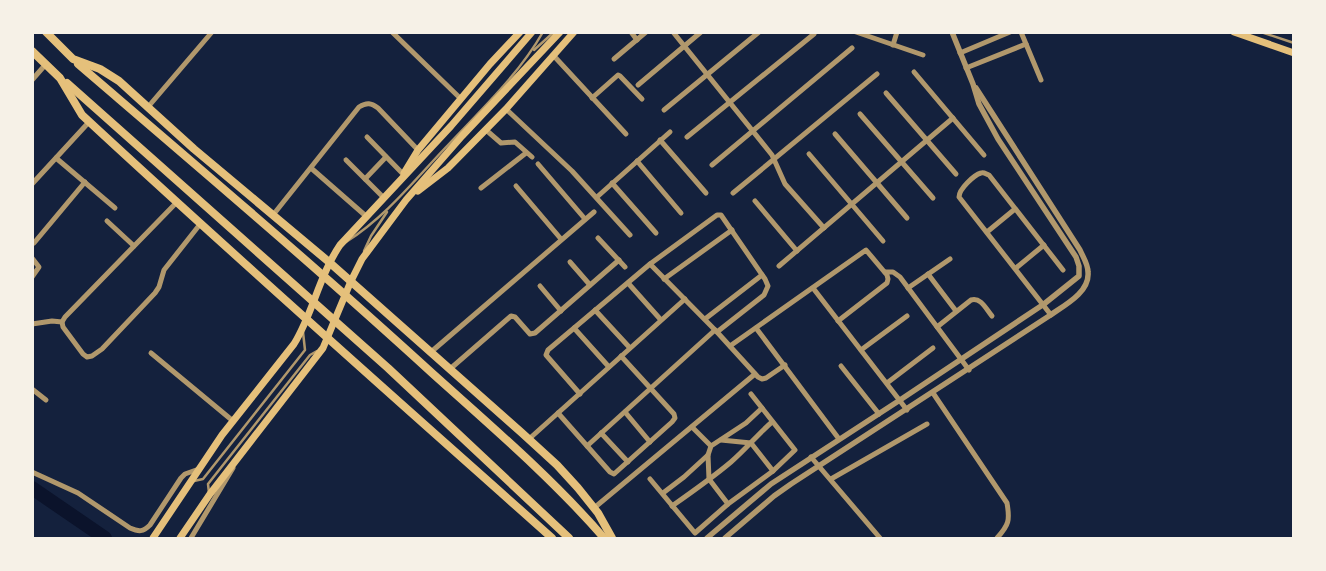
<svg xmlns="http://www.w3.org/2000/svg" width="1326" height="571" font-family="'Public Sans',sans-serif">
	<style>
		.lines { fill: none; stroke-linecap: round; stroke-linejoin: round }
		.river { stroke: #0b132b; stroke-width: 14 }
		.service { stroke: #b1986c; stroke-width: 2.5 }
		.minor { stroke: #b1986c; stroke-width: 5 }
		.tertiary { stroke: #b1986c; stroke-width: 5.5 }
		.secondary { stroke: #e5c07b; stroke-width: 7 }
		.trunk { stroke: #e5c07b; stroke-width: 8 }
	</style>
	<rect width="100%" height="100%" fill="#14213d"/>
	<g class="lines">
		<polyline class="river" points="32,488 105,538"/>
		<g class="service">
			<polyline points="1261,32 1294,43"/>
			<polyline points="534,50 554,32"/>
			<path d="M346 242C387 216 416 178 449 144 482 109 519 74 543 32"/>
			<polyline points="364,251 371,236 387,212"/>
			<polyline points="194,481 203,479 305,350 303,332"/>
			<polyline points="209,493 208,484 310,355 317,351"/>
		</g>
		<g class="minor">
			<polyline points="392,32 461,99"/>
			<polyline points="631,32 637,40"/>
			<polyline points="673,32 772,155 785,184 824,228"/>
			<polyline points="856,32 923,55"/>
			<polyline points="1021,32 1041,80"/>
			<polyline points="893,45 897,32"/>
			<polyline points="960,53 1010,32"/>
			<polyline points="553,55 626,134"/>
			<polyline points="614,59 646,32"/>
			<polyline points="966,68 1026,44"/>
			<polyline points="914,72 984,155"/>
			<polyline points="32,80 46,64"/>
			<polyline points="638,85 701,32"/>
			<polyline points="886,93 956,174"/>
			<polyline points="592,98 618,75 620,76 642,99"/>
			<polyline points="148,107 212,32"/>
			<polyline points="506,109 572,171 630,235"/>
			<polyline points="664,110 759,32"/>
			<polyline points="860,114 933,198"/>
			<polyline points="486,130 501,143 515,142 532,157"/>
			<polyline points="835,134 907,218"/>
			<polyline points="367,137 403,174"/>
			<polyline points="687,137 814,34"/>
			<polyline points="660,140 706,193"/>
			<polyline points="809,154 883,241"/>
			<polyline points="56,158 115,208"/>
			<polyline points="346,160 384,198"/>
			<polyline points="637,161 681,213"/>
			<polyline points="538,164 585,219"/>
			<polyline points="712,165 852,48"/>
			<polyline points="311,168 367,217"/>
			<polyline points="365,179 386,157"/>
			<polyline points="612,183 656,233"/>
			<polyline points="32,184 89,122"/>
			<polyline points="516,186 561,239"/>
			<polyline points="481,188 526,153"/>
			<polyline points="733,193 877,74"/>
			<polyline points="597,197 670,132"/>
			<polyline points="755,201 797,251"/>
			<polyline points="177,202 65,317 62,322 63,327 83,354 87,357 92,356 102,349 155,293 159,287 164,270 201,223"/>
			<path d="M273 215 359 107C367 102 371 103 378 108L418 150"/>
			<polyline points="107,221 134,246"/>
			<polyline points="987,232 1015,209"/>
			<polyline points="598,238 625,267"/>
			<polyline points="34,243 85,182"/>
			<polyline points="32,258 39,267 32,277"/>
			<polyline points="570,262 590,285"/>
			<polyline points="650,264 717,332 758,377 762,379 766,378 785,365"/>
			<polyline points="779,266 953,118"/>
			<polyline points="1016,268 1044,245"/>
			<polyline points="885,272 893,272 900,277 969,370"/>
			<polyline points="928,274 956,311"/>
			<polyline points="664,279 732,230"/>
			<polyline points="628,283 661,320"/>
			<polyline points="540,286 561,311"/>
			<polyline points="813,288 907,410"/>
			<polyline points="908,288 950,259"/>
			<polyline points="595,310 630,348"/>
			<path d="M1051 315 959 197C959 189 974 175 981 173 984 172 986 174 989 175L1063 270"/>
			<polyline points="705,319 762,275"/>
			<polyline points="32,324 52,321 62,322"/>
			<path d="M937 327 971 300C981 297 986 309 992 316"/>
			<polyline points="574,328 609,367"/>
			<polyline points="756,328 839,439"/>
			<polyline points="730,346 866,250 887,275 888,279 887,283 838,321"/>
			<polyline points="861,350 907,316"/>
			<polyline points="431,352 594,212"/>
			<polyline points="151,353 233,421"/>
			<polyline points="841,366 879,414"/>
			<polyline points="450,369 511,316 515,317 530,334 535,333 619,260"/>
			<polyline points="887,383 933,348"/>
			<polyline points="32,389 46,400"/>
			<path d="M933 393 1007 503C1010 520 1009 525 997 538"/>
			<polyline points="580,394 546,355 548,350 650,264 717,215 721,215 765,279 768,286 764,295 717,332"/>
			<polyline points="625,412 650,442"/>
			<polyline points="558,413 610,472 614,474 672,422 675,418 674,414 621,356"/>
			<polyline points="692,427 711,446"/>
			<polyline points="601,433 628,462"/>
			<polyline points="529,439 685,299"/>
			<polyline points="721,440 751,443 773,471"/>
			<polyline points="587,446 715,330"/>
			<polyline points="708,455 709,479 728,504"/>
			<polyline points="811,457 880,538"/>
			<path d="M32 472 78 493 130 528C139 532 143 532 150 525L181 478 185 474 199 469"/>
			<polyline points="650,479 695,533 728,504 773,471 795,450 751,394"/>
			<polyline points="831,479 927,424"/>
			<polyline points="663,493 684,477 708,455 711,446 746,423 762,408"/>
			<path d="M672 506C692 492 712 478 731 462 746 449 758 434 772 422"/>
			<polyline points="594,508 755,374"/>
			<polyline points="191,538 233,468"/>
		</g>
		<g class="tertiary">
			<polyline points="707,538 771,484 900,400 1044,304 1079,276 1079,266 1076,257 998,139 979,104 973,84 952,32"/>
			<path d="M725 538 774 496 791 484 1049 316C1063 306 1090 293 1088 272 1088 264 1083 257 1080 250L976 88"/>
		</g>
		<g class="secondary">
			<polyline points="1234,32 1294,53"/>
			<polyline points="404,173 418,150 490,64 520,32"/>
			<polyline points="418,191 448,168 506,109 574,32"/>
			<path d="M153 538 222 435 294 344C313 313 319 276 340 245L451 126 532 32"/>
			<polyline points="180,538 210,494 323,348 351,281 362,259 406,200 462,136 560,32"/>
		</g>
		<g class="trunk">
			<polyline points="46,32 73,59 100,69 119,81 194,149 329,262 522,433 557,465 578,488 598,513 612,538"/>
			<path d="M32 51 60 78 82 115C237 259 395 398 552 538"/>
			<path d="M78 64C197 166 316 267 432 373 491 426 552 478 604 538"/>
			<polyline points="67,83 388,368 569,538"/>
		</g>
	</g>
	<rect width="1326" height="571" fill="none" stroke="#f6f1e7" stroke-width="68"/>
</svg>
